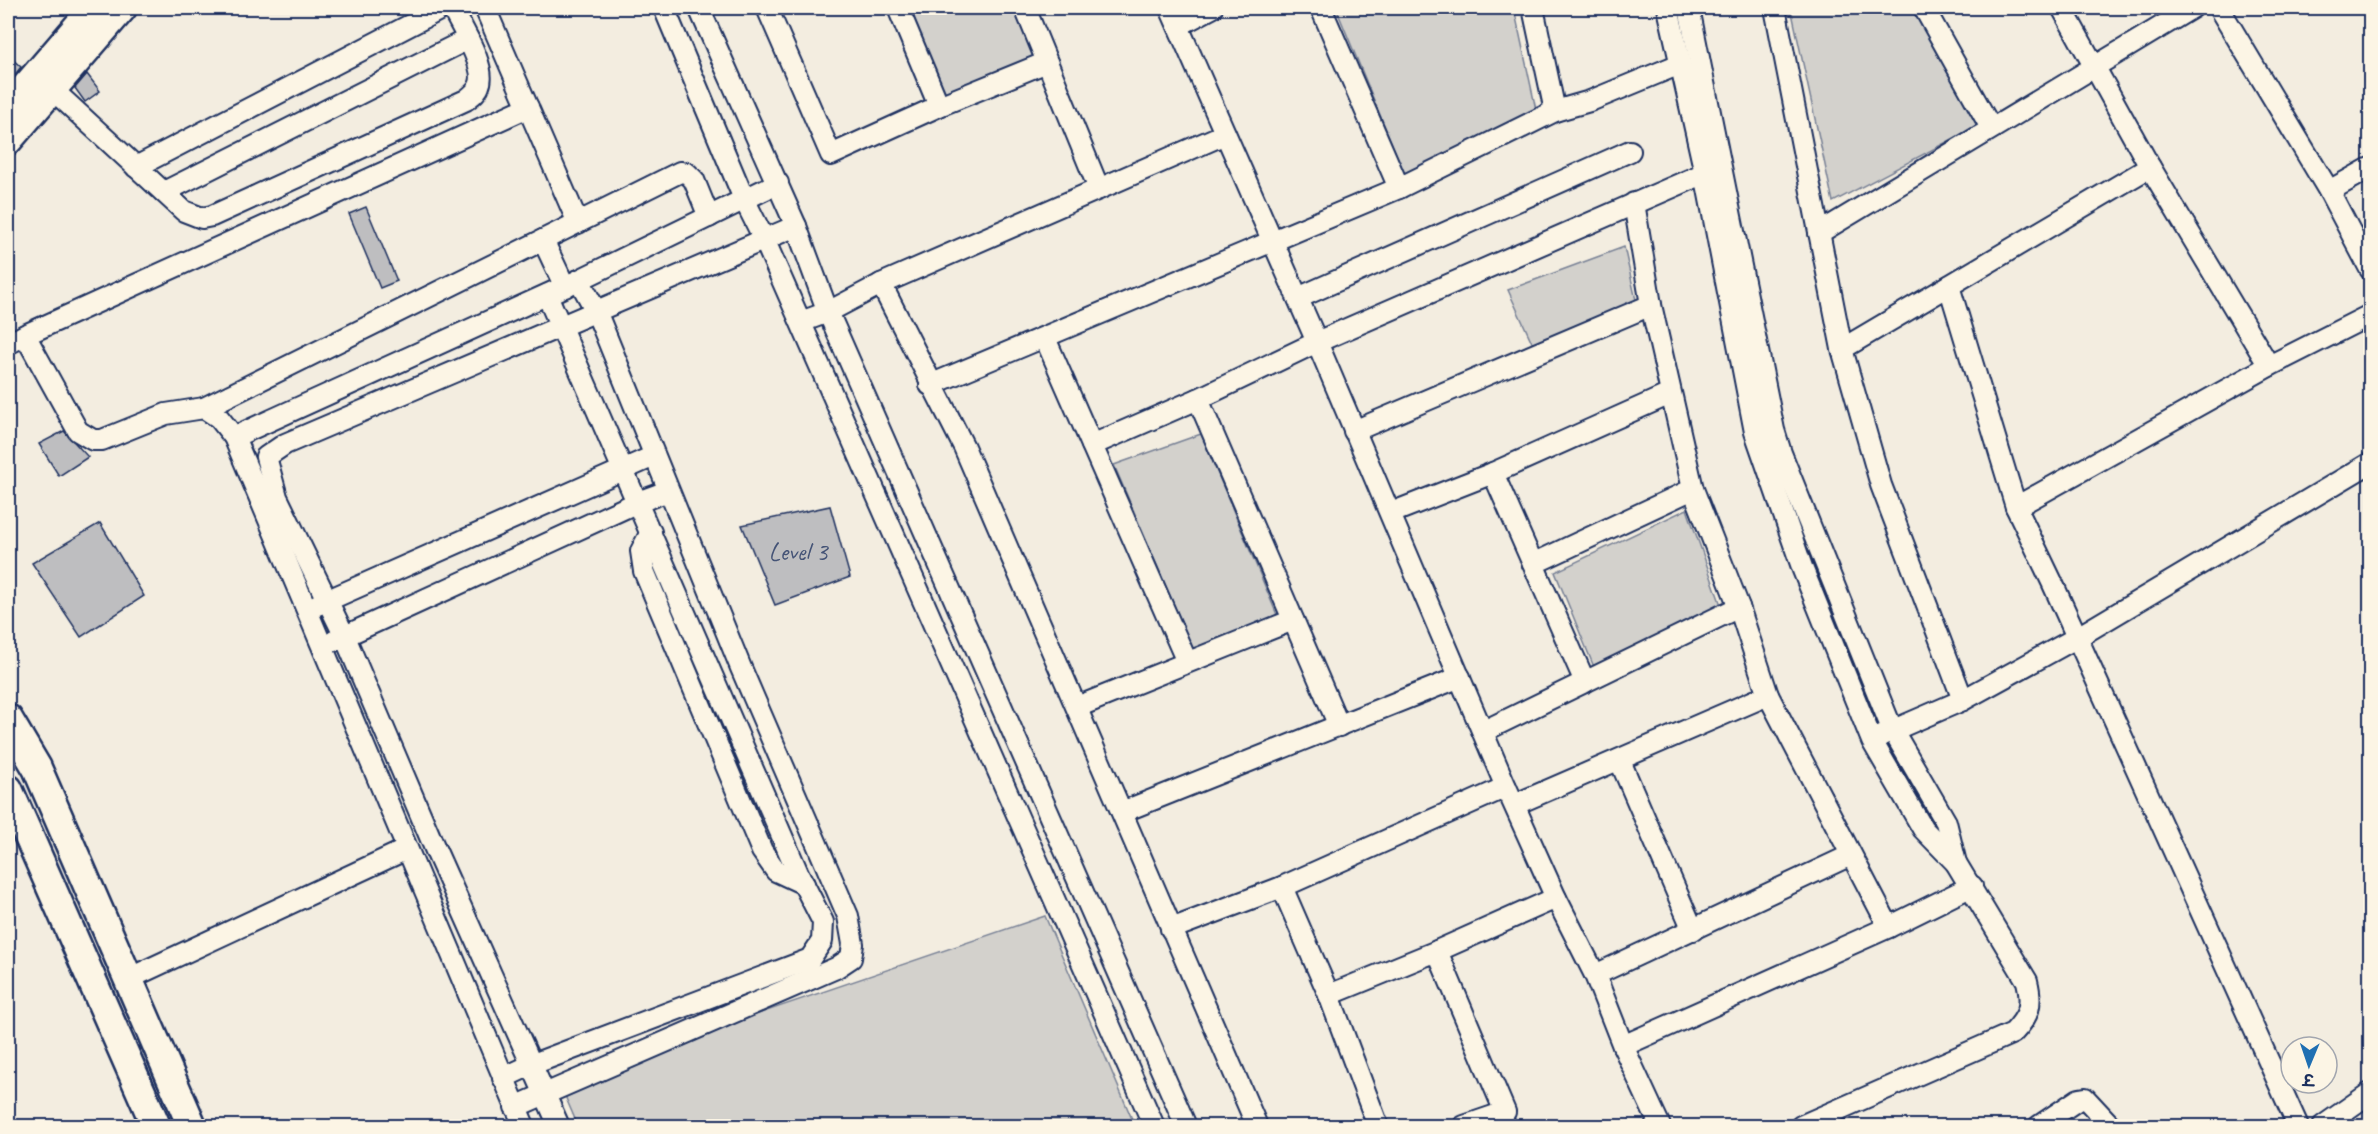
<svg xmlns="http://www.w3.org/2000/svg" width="2378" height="1134" font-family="Caveat,'Playpen Sans Deva',sans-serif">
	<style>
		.green { fill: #d3d1cc; stroke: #778095; stroke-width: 1.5 }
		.building { fill: #bebec0; stroke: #1b2f5e; stroke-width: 1.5 }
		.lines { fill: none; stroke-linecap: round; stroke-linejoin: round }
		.street-casing { stroke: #1b2f5e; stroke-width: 24 }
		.secondary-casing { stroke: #1b2f5e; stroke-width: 33 }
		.street { stroke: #fcf5e5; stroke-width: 20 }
		.secondary { stroke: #fcf5e5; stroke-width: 28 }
		.labels { text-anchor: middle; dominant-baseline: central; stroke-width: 6; stroke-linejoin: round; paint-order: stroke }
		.number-label { font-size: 26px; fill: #445376 }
	</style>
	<rect width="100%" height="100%" fill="#f3ede0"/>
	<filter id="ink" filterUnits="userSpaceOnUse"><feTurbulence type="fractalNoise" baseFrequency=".0167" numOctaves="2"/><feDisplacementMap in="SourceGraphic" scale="12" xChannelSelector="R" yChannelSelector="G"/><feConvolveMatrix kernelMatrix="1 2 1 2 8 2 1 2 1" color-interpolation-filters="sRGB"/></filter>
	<g filter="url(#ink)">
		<g class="green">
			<polygon points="906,8 1014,8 1037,63 945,102"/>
			<polygon points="1336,8 1514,8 1538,119 1406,178"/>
			<polygon points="1791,8 1912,8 1981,124 1833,202"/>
			<polygon points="1624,247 1638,309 1535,349 1508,290"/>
			<polygon points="1201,434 1280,622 1195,654 1114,465"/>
			<polygon points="1687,509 1722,608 1594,667 1555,572"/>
			<polygon points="1045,916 1135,1126 578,1126 559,1082"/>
		</g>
		<g class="building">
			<polygon points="8,55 21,67 8,83"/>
			<polygon points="87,74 100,91 85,102 75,88"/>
			<polygon points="366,207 397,281 380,288 349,214"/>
			<polygon points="64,431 88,457 59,476 39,444"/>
			<polygon points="830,506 850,577 775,605 742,525"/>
			<polygon points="100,523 144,596 81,637 32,563"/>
		</g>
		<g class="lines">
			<g class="street-casing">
				<g id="street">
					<polyline points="485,8 578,223"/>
					<polyline points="664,8 744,199 764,239 1154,1126"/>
					<polyline points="699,8 796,226 828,312 1186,1126"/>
					<polyline points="767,8 831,155 939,106 898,8"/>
					<polyline points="1025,8 1099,189"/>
					<polyline points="1170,8 1317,342 1506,787 1556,898 1595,975 1623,1046 1660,1126"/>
					<polyline points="1321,8 1399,188"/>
					<polyline points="1533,8 1555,111"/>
					<path d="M1668 8 1705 173 1755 432 1803 570 1872 741 1923 829 1956 863 2027 981C2033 1005 2029 1016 2013 1033L1801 1126"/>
					<polyline points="1689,8 1774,430 1781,453 1892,729 1946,822 1956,863"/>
					<polyline points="1775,8 1842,349 1881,485 1963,700"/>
					<polyline points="1924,8 1991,128"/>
					<polyline points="2062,8 2150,167 2269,366"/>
					<polyline points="2219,8 2329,191 2370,269"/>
					<polyline points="1178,26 1212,8"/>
					<path d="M53 90 184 211 202 218 212 216 466 100C471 96 477 92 479 86 488 68 460 25 452 8"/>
					<polyline points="939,106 1047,62"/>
					<polyline points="136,167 443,8"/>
					<polyline points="2329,191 2370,168"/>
					<polyline points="164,192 468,39"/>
					<polyline points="1634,203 1651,305 1693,489 1739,607 1768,695 1889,927"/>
					<polyline points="1819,233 2192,8"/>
					<polyline points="543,240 565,287"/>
					<polyline points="881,284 964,447 1257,1126"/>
					<polyline points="1949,286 2016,507 2052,582 2298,1126"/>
					<polyline points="1298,298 1630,151"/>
					<polyline points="801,322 828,312 881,284 1225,134"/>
					<polyline points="25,335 528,107"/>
					<polyline points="1045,338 1187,662"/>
					<polyline points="8,344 25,335 78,431 93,440 102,440 166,414 204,408 219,418 234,437 524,1126"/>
					<polyline points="1842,349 2150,167"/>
					<polyline points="930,385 1399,188 1555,111 1590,101 1680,64"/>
					<polyline points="1198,399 1339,726"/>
					<polyline points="204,408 680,172 687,173 694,180 709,217"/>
					<polyline points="1354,431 1651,305"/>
					<polyline points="234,437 579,280 778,183"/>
					<polyline points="1092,445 1198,399 1317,342 1705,173"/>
					<polyline points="1493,473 1585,682"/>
					<polyline points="2016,507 2269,366 2370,315"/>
					<polyline points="1391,513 1493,473 1670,394"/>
					<polyline points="651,532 641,551 644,571 762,851 776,871 804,884"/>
					<polyline points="1533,564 1693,489"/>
					<polyline points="317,605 654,456"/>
					<polyline points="334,641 638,502 668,491"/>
					<polyline points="1077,707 1293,620"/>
					<polyline points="1484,731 1739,607"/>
					<polyline points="1882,735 1963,700 2076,638 2370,463"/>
					<polyline points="1620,761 1693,930"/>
					<polyline points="1516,804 1768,695"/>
					<polyline points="1122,812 1460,677"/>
					<polyline points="1282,887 1329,995 1437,951 1556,898"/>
					<polyline points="1171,929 1282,887 1506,787"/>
					<polyline points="1437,951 1505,1112 1464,1126"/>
					<polyline points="1595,975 1851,855"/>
					<polyline points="128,979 407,849"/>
					<polyline points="1329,995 1378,1126"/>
					<polyline points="1623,1046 1889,927 1972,886"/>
					<polyline points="503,1078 533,1064 810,959 822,941 823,922 798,873 547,295"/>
					<polyline points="515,1107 836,968 851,958 853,944 848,916 741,668 596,311 579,280"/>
					<polyline points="559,1126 436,851 345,637 277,497 266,457 285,444 796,226"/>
					<polyline points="2039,1126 2079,1099 2085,1098 2111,1126"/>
					<polyline points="2323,1126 2370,1093"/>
				</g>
			</g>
			<g class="secondary-casing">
				<g id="secondary">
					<polyline points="8,108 94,8"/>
					<polyline points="8,140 122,8"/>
					<polyline points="8,719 37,768 192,1126"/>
					<polyline points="8,789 156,1126"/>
				</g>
			</g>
			<use href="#street" class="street"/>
			<use href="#secondary" class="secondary"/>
		</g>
	</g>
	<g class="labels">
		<g class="number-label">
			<text x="798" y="551">Level 3</text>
		</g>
	</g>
	<rect width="2378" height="1134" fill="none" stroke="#fcf5e5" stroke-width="30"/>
	<rect x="15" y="15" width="2348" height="1104" fill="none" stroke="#1b2f5e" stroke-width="2" filter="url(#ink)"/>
	<g transform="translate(2309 1065) rotate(182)"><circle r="28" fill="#fcf5e5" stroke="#a2a6af" stroke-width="1.5"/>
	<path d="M0-4.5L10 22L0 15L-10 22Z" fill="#1f6fb2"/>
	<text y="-9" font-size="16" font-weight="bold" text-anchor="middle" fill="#1b2f5e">उ</text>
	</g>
</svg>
